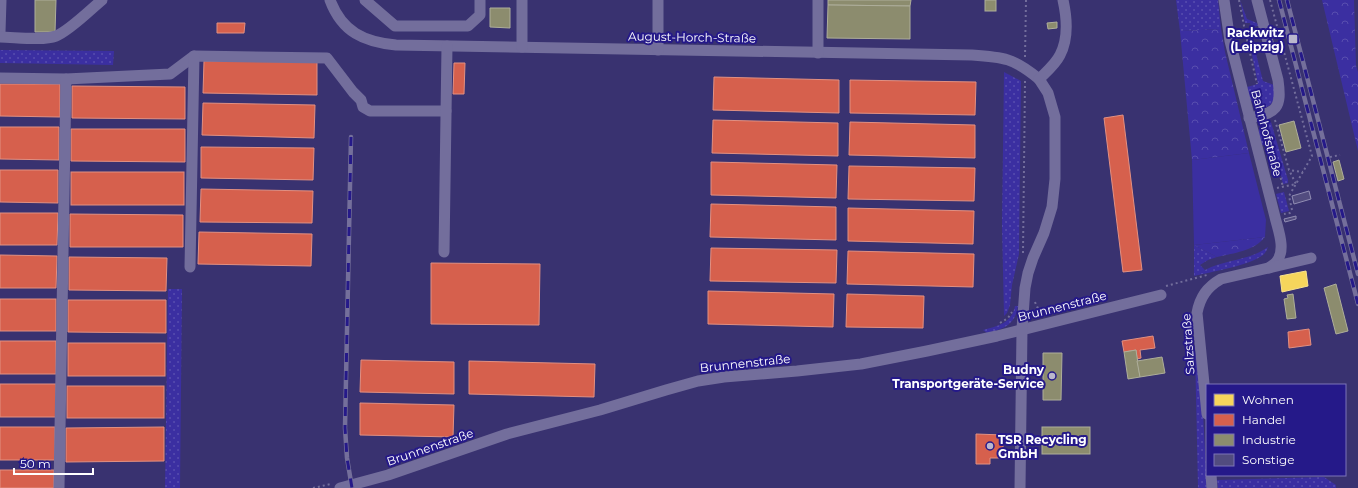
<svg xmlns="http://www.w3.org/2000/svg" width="1358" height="488" font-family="Montserrat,sans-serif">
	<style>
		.grass { fill: url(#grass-dots) }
		.forest { fill: url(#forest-crowns) }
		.garden { fill: #3b2fa1 }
		.homes { fill: #f6d55c; stroke: #f9e28d }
		.shops { fill: #d6604d; stroke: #e29082 }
		.industry { fill: #8c8c6e; stroke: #aeae9a }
		.building { fill: #524c7f; stroke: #918db3 }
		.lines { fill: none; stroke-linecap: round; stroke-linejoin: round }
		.path { stroke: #736e9c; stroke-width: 2; stroke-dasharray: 2 3; stroke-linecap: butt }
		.minor { stroke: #736e9c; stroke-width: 11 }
		.rail-casing { stroke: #746f9b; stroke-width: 4.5 }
		.rail { stroke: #251989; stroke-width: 3; stroke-dasharray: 9; stroke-linecap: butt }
		.poi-dot { fill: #bab7cd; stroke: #251989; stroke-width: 1.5 }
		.labels { text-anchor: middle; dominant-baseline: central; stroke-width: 4; stroke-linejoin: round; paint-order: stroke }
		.poi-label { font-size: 12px; font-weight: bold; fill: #fff; stroke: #251989; text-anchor: end }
		.street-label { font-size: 12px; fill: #fff; stroke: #251989 }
	</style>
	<defs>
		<pattern id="grass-dots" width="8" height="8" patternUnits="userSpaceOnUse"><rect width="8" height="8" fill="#3b2fa1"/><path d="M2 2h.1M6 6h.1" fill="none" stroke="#584eaf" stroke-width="1.8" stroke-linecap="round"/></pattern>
		<pattern id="forest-crowns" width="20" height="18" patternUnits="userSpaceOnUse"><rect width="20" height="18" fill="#3b2fa1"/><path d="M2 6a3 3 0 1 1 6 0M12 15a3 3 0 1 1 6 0" fill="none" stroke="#584eaf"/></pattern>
	</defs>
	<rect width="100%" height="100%" fill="#393270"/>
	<g class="grass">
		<polygon points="1176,0 1218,0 1221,29 1180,31"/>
		<polygon points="1240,0 1247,19 1257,23 1258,26 1251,27 1250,23 1245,23"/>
		<path d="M1259 30 1261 40 1253 37 1252 38 1263 81 1274 85C1274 90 1275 96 1273 101 1269 110 1257 110 1252 102 1249 98 1248 92 1247 87L1258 84 1249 40 1251 39 1250 33Z"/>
		<polygon points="0,50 114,51 113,65 0,63"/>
		<polygon points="1004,72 1021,81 1019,254 1012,285 1010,305 1007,313 1004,316 1002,225"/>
		<path d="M1271 122 1288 180V183L1283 184 1273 143 1262 145C1261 140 1256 129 1261 126 1264 124 1268 123 1271 122Z"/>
		<polygon points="1284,192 1289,211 1281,213 1276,194"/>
		<path d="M1194 245 1217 257 1208 260 1200 265 1205 270C1226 259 1249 261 1268 247 1267 250 1266 252 1263 255 1251 265 1211 272 1194 276Z"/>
		<polygon points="168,289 182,289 180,488 165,488"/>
		<path d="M1015 306H1018C1015 325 1004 329 987 333L983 330C998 326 1012 323 1015 306Z"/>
		<polygon points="1195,349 1203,413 1207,488 1198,488"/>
		<polygon points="1324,477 1336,485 1336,488 1218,488 1217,480"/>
	</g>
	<g class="forest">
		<polygon points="1322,0 1354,0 1356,66 1358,72 1358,151"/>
		<polygon points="1221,29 1225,52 1249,153 1192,160 1180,31"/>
		<path d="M1265 237C1254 251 1234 253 1217 257L1194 245Z"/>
	</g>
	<polygon class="garden" points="1249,153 1266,220 1265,237 1194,245 1192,160"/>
	<polygon class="homes" points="1306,271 1308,286 1282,292 1280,276"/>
	<g class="shops">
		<polygon points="217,23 245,23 244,33 217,33"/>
		<polygon points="204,61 317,62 317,95 203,93"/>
		<polygon points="454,63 465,63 464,94 453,94"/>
		<polygon points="714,77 839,80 839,113 713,110"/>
		<polygon points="850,80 976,82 975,115 850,113"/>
		<polygon points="0,84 60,84 60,117 0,116"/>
		<polygon points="72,86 185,87 185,119 72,118"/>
		<polygon points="203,103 315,105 314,138 202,135"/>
		<polygon points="1123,115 1142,270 1123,272 1104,118"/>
		<polygon points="713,120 838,123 838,156 712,153"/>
		<polygon points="850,122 975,125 975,158 849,155"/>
		<polygon points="0,127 59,127 59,160 0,159"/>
		<polygon points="71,129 185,129 185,162 71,161"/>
		<polygon points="201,147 314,148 313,180 201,178"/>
		<polygon points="711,162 837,165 836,198 711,195"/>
		<polygon points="849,166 975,168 974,201 848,199"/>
		<polygon points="0,170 58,170 58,203 0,202"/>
		<rect x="71" y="172" width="113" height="33"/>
		<polygon points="201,189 313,191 312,223 200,222"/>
		<polygon points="711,204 836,207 836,240 710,237"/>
		<polygon points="848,208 974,211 973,244 848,241"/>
		<polygon points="0,213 58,213 57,245 0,245"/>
		<polygon points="70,214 183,215 183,247 70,247"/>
		<polygon points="199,232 312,234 311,266 198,264"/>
		<polygon points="711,248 837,250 836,283 710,281"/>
		<polygon points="848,251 974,254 973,287 847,284"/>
		<polygon points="0,255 57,256 56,288 0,288"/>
		<polygon points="69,257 167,258 166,291 69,290"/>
		<polygon points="431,263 540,264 539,325 431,324"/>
		<polygon points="708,291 834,294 833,327 708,324"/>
		<polygon points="847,294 924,296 923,328 846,327"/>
		<rect x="0" y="299" width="56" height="32"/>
		<polygon points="68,300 166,300 166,333 68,332"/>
		<polygon points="1309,329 1311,345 1289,348 1288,332"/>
		<polygon points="1153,336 1155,348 1140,350 1141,358 1137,359 1136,350 1124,352 1122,341"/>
		<rect x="0" y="341" width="56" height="33"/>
		<rect x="68" y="343" width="97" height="33"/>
		<polygon points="361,360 454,362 454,394 360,392"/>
		<polygon points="469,361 595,364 594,397 469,394"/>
		<rect x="0" y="384" width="56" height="33"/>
		<rect x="67" y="386" width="97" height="32"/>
		<polygon points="360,403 454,405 453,437 360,435"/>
		<rect x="0" y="427" width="55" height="33"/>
		<polygon points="164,427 164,461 66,462 66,428"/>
		<polygon points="976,434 1003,435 1003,458 990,458 990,464 976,464"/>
		<rect x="0" y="470" width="54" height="18"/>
	</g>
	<g class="industry">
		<polygon points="35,0 56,0 55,32 35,32"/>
		<polygon points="828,0 911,0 910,6 828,5"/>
		<rect x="985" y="0" width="11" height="11"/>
		<polygon points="828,5 910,6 910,39 827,38"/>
		<polygon points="490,8 510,8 510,28 490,27"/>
		<polygon points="1057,22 1057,28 1048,29 1047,23"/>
		<polygon points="1294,121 1301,148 1286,152 1279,125"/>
		<polygon points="1339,160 1344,179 1338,181 1333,162"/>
		<polygon points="1336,284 1348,331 1336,334 1324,288"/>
		<polygon points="1293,294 1296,318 1287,319 1284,299 1288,298 1287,295"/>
		<polygon points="1136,350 1140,377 1128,379 1124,352"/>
		<polygon points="1043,353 1062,353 1061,400 1043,400"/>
		<polygon points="1162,357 1165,373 1140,377 1137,361"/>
		<rect x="1042" y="427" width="48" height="27"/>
	</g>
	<g class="building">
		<polygon points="1309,191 1311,199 1294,204 1292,196"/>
		<polygon points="1296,216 1296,219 1285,222 1284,219"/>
	</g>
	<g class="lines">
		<g class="path">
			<polyline points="1239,0 1245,31 1257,84"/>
			<polyline points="1270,0 1312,156 1289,196 1292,210 1290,213 1284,214"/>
			<polyline points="1238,33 1255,29"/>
			<polyline points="1025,57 1026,0"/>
			<polyline points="1275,120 1289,170 1303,172"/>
			<polyline points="1272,144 1283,187"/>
			<polyline points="1330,157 1340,155"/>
			<polyline points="1277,188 1296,184 1289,170"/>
			<polyline points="1023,253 1025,81"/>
			<polyline points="1166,286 1207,275"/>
			<polyline points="1035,302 1037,307 1046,313"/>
			<polyline points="1000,323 1008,318 1012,312"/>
			<polyline points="313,488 331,484"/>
		</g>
		<g class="minor">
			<path d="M330 0C342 32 364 42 396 45L972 55C1003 57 1014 58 1039 79"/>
			<polyline points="365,0 395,26 468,26 480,15 480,0"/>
			<polyline points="522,0 522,47"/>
			<path d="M1224 0 1230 41 1275 217C1278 230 1286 249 1277 261 1275 264 1271 266 1269 268"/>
			<polyline points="0,32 1,0"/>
			<path d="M0 37C14 37 43 41 56 36 69 31 90 10 102 0"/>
			<polyline points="658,50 658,0"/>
			<polyline points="818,53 818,0"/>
			<polyline points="0,78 66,79 170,74 194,56 327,58 353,92 361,100 363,107 370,111 446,111"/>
			<path d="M1249 118C1277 113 1282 108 1278 80L1257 0"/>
			<polyline points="444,252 447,46"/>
			<polyline points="190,267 194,56"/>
			<path d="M1207 414 1197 313C1200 297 1207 287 1221 279L1311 258"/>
			<polyline points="1211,475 1212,488"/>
			<polyline points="59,488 66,79"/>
			<polyline points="340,488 388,475 507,434 600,410 666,390 698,381 724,377 797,371 861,364 927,351 997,336 1161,295"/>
			<path d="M1020 488 1022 329 1025 288 1028 273 1033 258 1044 233 1052 207 1055 179V117L1048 93 1039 79C1046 72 1055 65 1060 55 1069 38 1067 18 1063 0"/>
		</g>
		<g class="rail-casing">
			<g id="rail">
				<polyline points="1279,0 1358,304"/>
				<polyline points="1287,0 1358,274"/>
				<polyline points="351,137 345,428 347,458 352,488"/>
			</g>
		</g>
		<use href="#rail" class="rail"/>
	</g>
	<g class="poi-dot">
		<rect x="1288" y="34" width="10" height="10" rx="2"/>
		<circle cx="1052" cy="376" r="4"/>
		<circle cx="990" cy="446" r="4"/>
	</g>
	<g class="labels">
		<g class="poi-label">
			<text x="1284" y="32">Rackwitz<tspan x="1284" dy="14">(Leipzig)</tspan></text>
			<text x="1044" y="369">Budny<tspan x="1044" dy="14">Transportgeräte-Service</tspan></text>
			<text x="998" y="439" text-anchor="start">TSR Recycling<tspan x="998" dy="14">GmbH</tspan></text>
		</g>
		<g class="street-label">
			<text transform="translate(692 37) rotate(1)">August-Horch-Straße</text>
			<text transform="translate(1267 133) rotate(75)">Bahnhofstraße</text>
			<text transform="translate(1062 306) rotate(-14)">Brunnenstraße</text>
			<text transform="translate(1188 344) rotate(-94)">Salzstraße</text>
			<text transform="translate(745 363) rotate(-6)">Brunnenstraße</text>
			<text transform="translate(430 447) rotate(-19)">Brunnenstraße</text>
		</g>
	</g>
	<rect x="1206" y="384" width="140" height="92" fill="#251989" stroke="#7c75b8"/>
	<rect x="1214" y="394" width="20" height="12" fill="#f6d55c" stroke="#7c75b8"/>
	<text x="1242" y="404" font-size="12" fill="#ffffff">Wohnen</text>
	<rect x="1214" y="414" width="20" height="12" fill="#d6604d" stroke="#7c75b8"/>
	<text x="1242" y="424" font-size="12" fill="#ffffff">Handel</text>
	<rect x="1214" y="434" width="20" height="12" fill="#8c8c6e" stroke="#7c75b8"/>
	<text x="1242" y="444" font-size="12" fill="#ffffff">Industrie</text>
	<rect x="1214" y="454" width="20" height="12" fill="#524c7f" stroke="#7c75b8"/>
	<text x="1242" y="464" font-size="12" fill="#ffffff">Sonstige</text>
	<path d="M14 468v6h79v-6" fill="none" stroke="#ffffff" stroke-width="2"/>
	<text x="20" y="468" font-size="12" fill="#ffffff" stroke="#251989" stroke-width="3" paint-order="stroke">50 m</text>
</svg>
